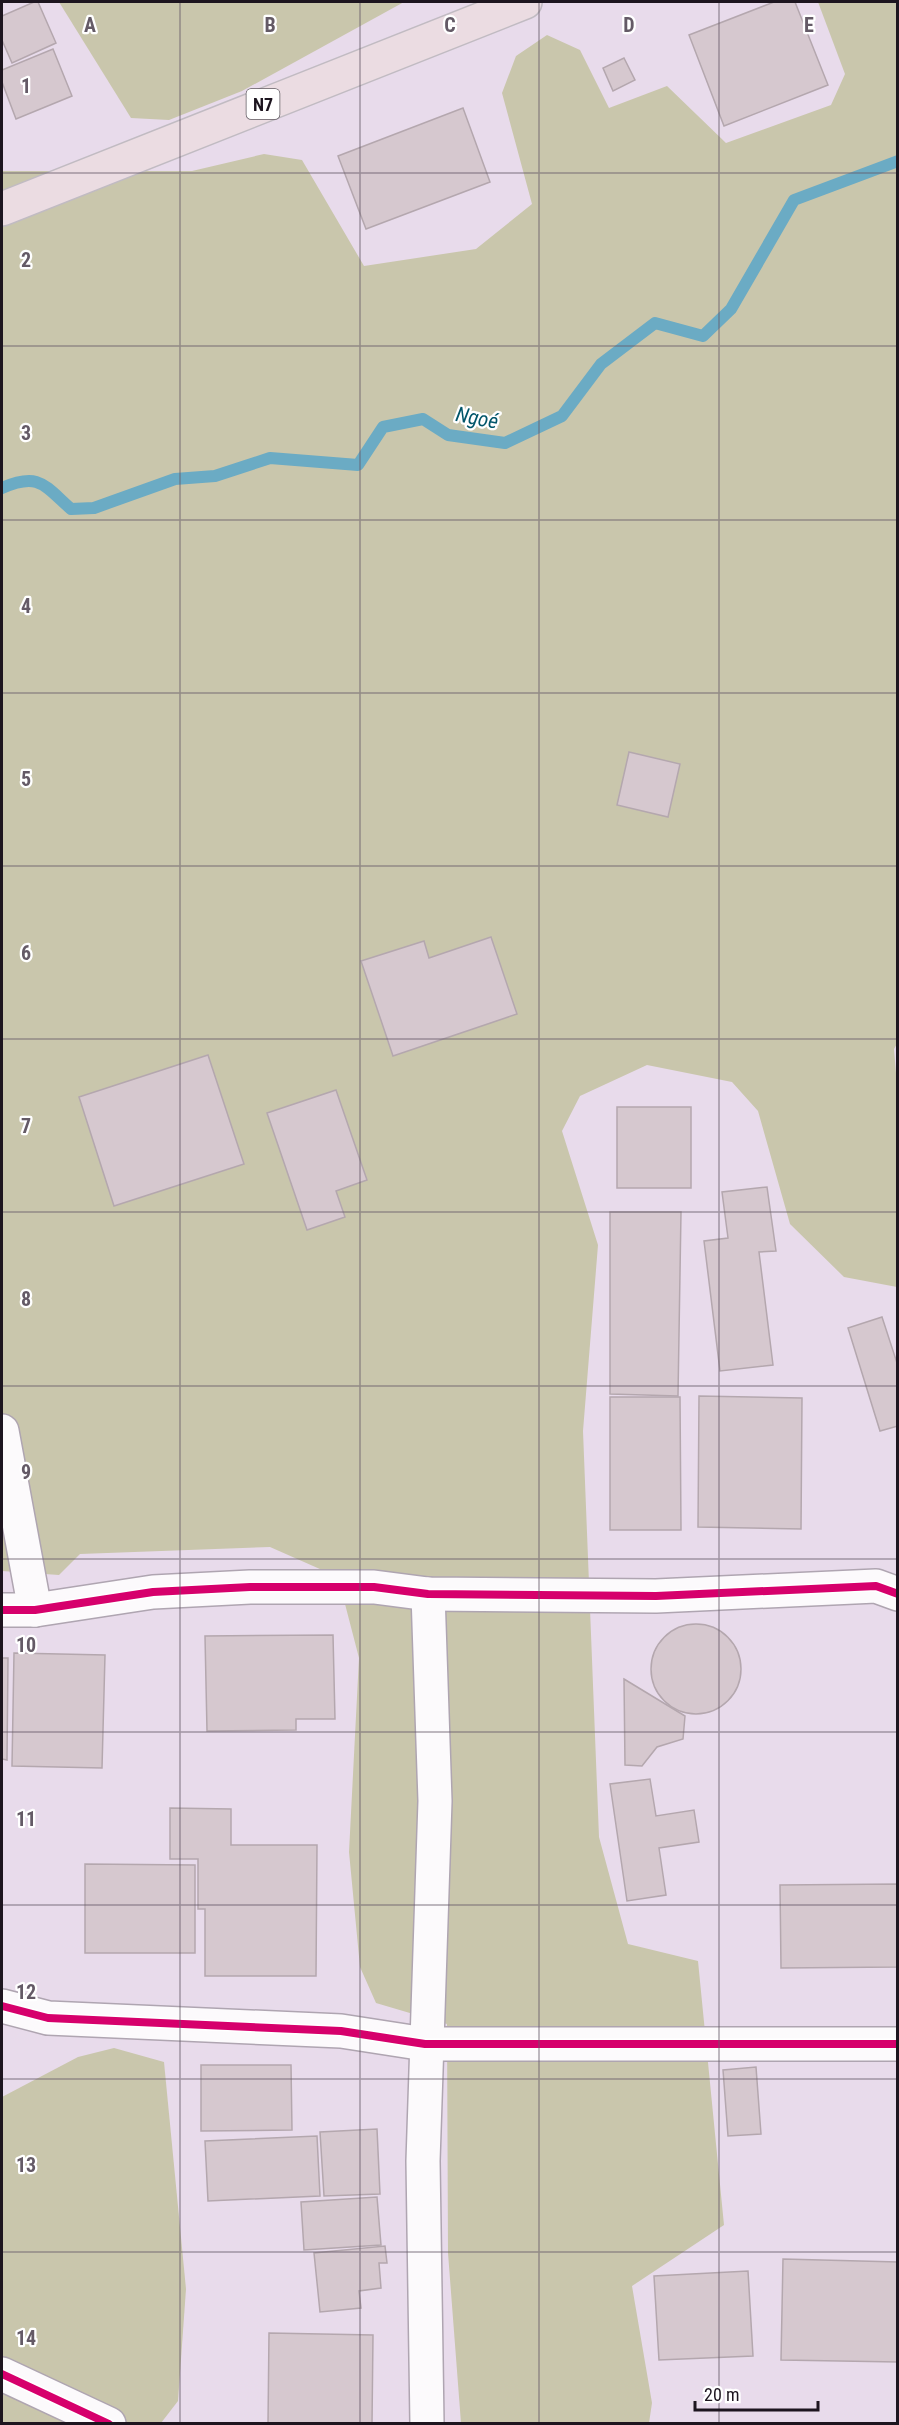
<svg xmlns="http://www.w3.org/2000/svg" width="899" height="2425" font-family="'Roboto Condensed',sans-serif">
	<style>
		.green { fill: #c9c6ac }
		.lines { fill: none; stroke-linecap: round; stroke-linejoin: round }
		.stream { stroke: #6babc4; stroke-width: 12 }
		.building { fill: #d6c8cf; stroke: #b4a7ae; stroke-width: 1.5 }
		.minor-casing { stroke: #afa5b1; stroke-width: 36 }
		.highway-casing { stroke: #c1bbc2; stroke-width: 36 }
		.minor { stroke: #fcfafc; stroke-width: 33 }
		.highway { stroke: #ebdce2; stroke-width: 33 }
		.cycleway-casing { stroke: #fff; stroke-width: 11 }
		.cycleway { stroke: #d6006c; stroke-width: 8 }
		.grid { fill: none; stroke: #645a66; stroke-width: 1.5; stroke-opacity: 0.55 }
		.labels { text-anchor: middle; dominant-baseline: central; stroke-width: 4.5; stroke-linejoin: round; paint-order: stroke }
		.shield { fill: #fff; stroke: #615b62; stroke-width: 1.5 }
		.shield-label { font-size: 18px; font-weight: bold; fill: #1d151f }
		.water-label { font-size: 21px; font-style: italic; fill: #005569; stroke: #fff }
		.grid-label { font-size: 20px; text-anchor: middle; font-weight: bold; fill: #645a66; stroke: #fff; stroke-width: 4.5; stroke-linejoin: round; paint-order: stroke }
	</style>
	<rect width="100%" height="100%" fill="#e8dbeb"/>
	<g class="green">
		<polygon points="59,2 404,2 242,91 169,120 131,118"/>
		<polygon points="818,2 897,2 898,1042 894,1049 898,1097 897,1287 844,1277 790,1224 758,1111 732,1082 647,1065 580,1096 562,1131 598,1245 583,1431 599,1837 628,1944 698,1961 724,2225 632,2286 652,2403 649,2423 461,2423 448,2253 447,2024 376,2003 360,1967 349,1852 359,1658 338,1577 270,1547 80,1554 59,1575 2,1571 2,171 192,171 264,154 302,160 364,266 476,249 532,204 502,93 516,56 547,35 580,50 609,108 667,86 726,143 831,105 845,74"/>
		<polygon points="114,2048 164,2062 186,2289 178,2401 161,2423 2,2424 2,2097 78,2057"/>
	</g>
	<g class="lines">
		<path class="stream" d="M2 488C39 472 44 485 71 509L94 508 175 479 215 476 270 458 358 465 383 427 423 419 448 435 505 443 562 416 601 364 655 323 703 336 731 309 794 200 898 161"/>
	</g>
	<g class="building">
		<polygon points="34,2 38,2 56,43 12,63 2,40 2,16"/>
		<polygon points="774,2 795,2 828,85 724,126 689,35"/>
		<polygon points="53,49 72,96 16,119 2,82 2,70"/>
		<polygon points="624,58 635,80 613,91 603,68"/>
		<polygon points="463,108 490,182 366,229 338,156"/>
		<polygon points="629,752 680,764 668,817 617,805"/>
		<polygon points="491,937 517,1014 393,1056 361,961 424,941 429,958"/>
		<polygon points="208,1055 244,1164 114,1206 79,1097"/>
		<polygon points="336,1090 367,1180 336,1191 345,1217 307,1230 267,1113"/>
		<rect x="617" y="1107" width="74" height="81"/>
		<polygon points="767,1187 776,1251 759,1252 773,1365 720,1371 704,1241 728,1238 722,1192"/>
		<polygon points="610,1212 681,1212 678,1396 610,1394"/>
		<polygon points="882,1317 898,1366 898,1426 880,1431 848,1328"/>
		<polygon points="699,1396 802,1398 801,1529 698,1527"/>
		<polygon points="610,1397 680,1397 681,1530 610,1530"/>
		<circle cx="696" cy="1669" r="45"/>
		<polygon points="333,1635 335,1719 296,1719 296,1730 207,1731 205,1636"/>
		<polygon points="14,1653 105,1655 102,1768 12,1766"/>
		<polygon points="2,1658 8,1658 7,1760 2,1759"/>
		<polygon points="624,1679 685,1716 683,1739 657,1747 642,1766 625,1765"/>
		<polygon points="650,1779 656,1816 694,1810 699,1842 659,1848 666,1895 627,1901 610,1784"/>
		<polygon points="170,1808 231,1809 231,1845 317,1845 316,1976 205,1976 205,1909 198,1909 198,1859 170,1859"/>
		<polygon points="85,1864 195,1865 195,1953 85,1953"/>
		<polygon points="898,1884 898,1967 781,1968 780,1885"/>
		<polygon points="201,2065 291,2065 292,2130 201,2131"/>
		<polygon points="756,2067 761,2134 728,2136 723,2070"/>
		<polygon points="377,2129 380,2194 324,2196 320,2132"/>
		<polygon points="317,2136 320,2196 208,2201 205,2141"/>
		<polygon points="377,2197 381,2245 304,2250 301,2202"/>
		<polygon points="385,2246 387,2263 379,2263 381,2288 359,2291 361,2308 320,2312 314,2253"/>
		<polygon points="783,2259 898,2262 898,2362 781,2360"/>
		<polygon points="748,2271 753,2356 659,2360 654,2276"/>
		<polygon points="269,2333 373,2335 372,2424 268,2424"/>
	</g>
	<g class="lines">
		<g class="minor-casing">
			<g id="minor">
				<polyline points="2,1431 35,1610"/>
				<polyline points="2,1610 35,1610 153,1592 250,1587 374,1587 428,1594 656,1596 876,1586 898,1594"/>
				<polyline points="2,2006 48,2018 341,2031 425,2044 898,2044"/>
				<polyline points="2,2374 109,2424"/>
				<polyline points="427,2424 423,2161 435,1801 428,1594"/>
			</g>
		</g>
		<g class="highway-casing">
			<polyline id="highway" points="2,209 525,2"/>
		</g>
		<use href="#minor" class="minor"/>
		<use href="#highway" class="highway"/>
		<g class="cycleway-casing">
			<g id="cycleway">
				<polyline points="2,1610 35,1610 153,1592 250,1587 374,1587 428,1594 656,1596 876,1586 898,1594"/>
				<polyline points="2,2006 48,2018 341,2031 425,2044 898,2044"/>
				<polyline points="2,2374 109,2424"/>
			</g>
		</g>
		<use href="#cycleway" class="cycleway"/>
	</g>
	<path class="grid" d="M180 2V2424M360 2V2424M539 2V2424M719 2V2424M2 173H898M2 346H898M2 520H898M2 693H898M2 866H898M2 1039H898M2 1212H898M2 1386H898M2 1559H898M2 1732H898M2 1905H898M2 2079H898M2 2252H898"/>
	<g class="labels">
		<rect class="shield" x="246.5" y="89" width="33" height="30" rx="4.5"/>
		<g class="shield-label">
			<text x="263" y="104">N7</text>
		</g>
		<g class="water-label">
			<text transform="translate(477 418) rotate(11)">Ngoé</text>
		</g>
	</g>
	<g class="grid-label">
		<text x="90" y="32">A</text>
		<text x="270" y="32">B</text>
		<text x="450" y="32">C</text>
		<text x="629" y="32">D</text>
		<text x="809" y="32">E</text>
		<text x="26" y="93">1</text>
		<text x="26" y="267">2</text>
		<text x="26" y="440">3</text>
		<text x="26" y="613">4</text>
		<text x="26" y="786">5</text>
		<text x="26" y="960">6</text>
		<text x="26" y="1133">7</text>
		<text x="26" y="1306">8</text>
		<text x="26" y="1479">9</text>
		<text x="26" y="1652">10</text>
		<text x="26" y="1826">11</text>
		<text x="26" y="1999">12</text>
		<text x="26" y="2172">13</text>
		<text x="26" y="2345">14</text>
	</g>
	<rect width="899" height="2425" fill="none" stroke="#1d151f" stroke-width="6"/>
	<path d="M695 2401v9h123v-9" fill="none" stroke="#1d151f" stroke-width="3"/>
	<text x="704" y="2401" font-size="18" fill="#1d151f" stroke="#ffffff" stroke-width="4.5" paint-order="stroke">20 m</text>
</svg>
